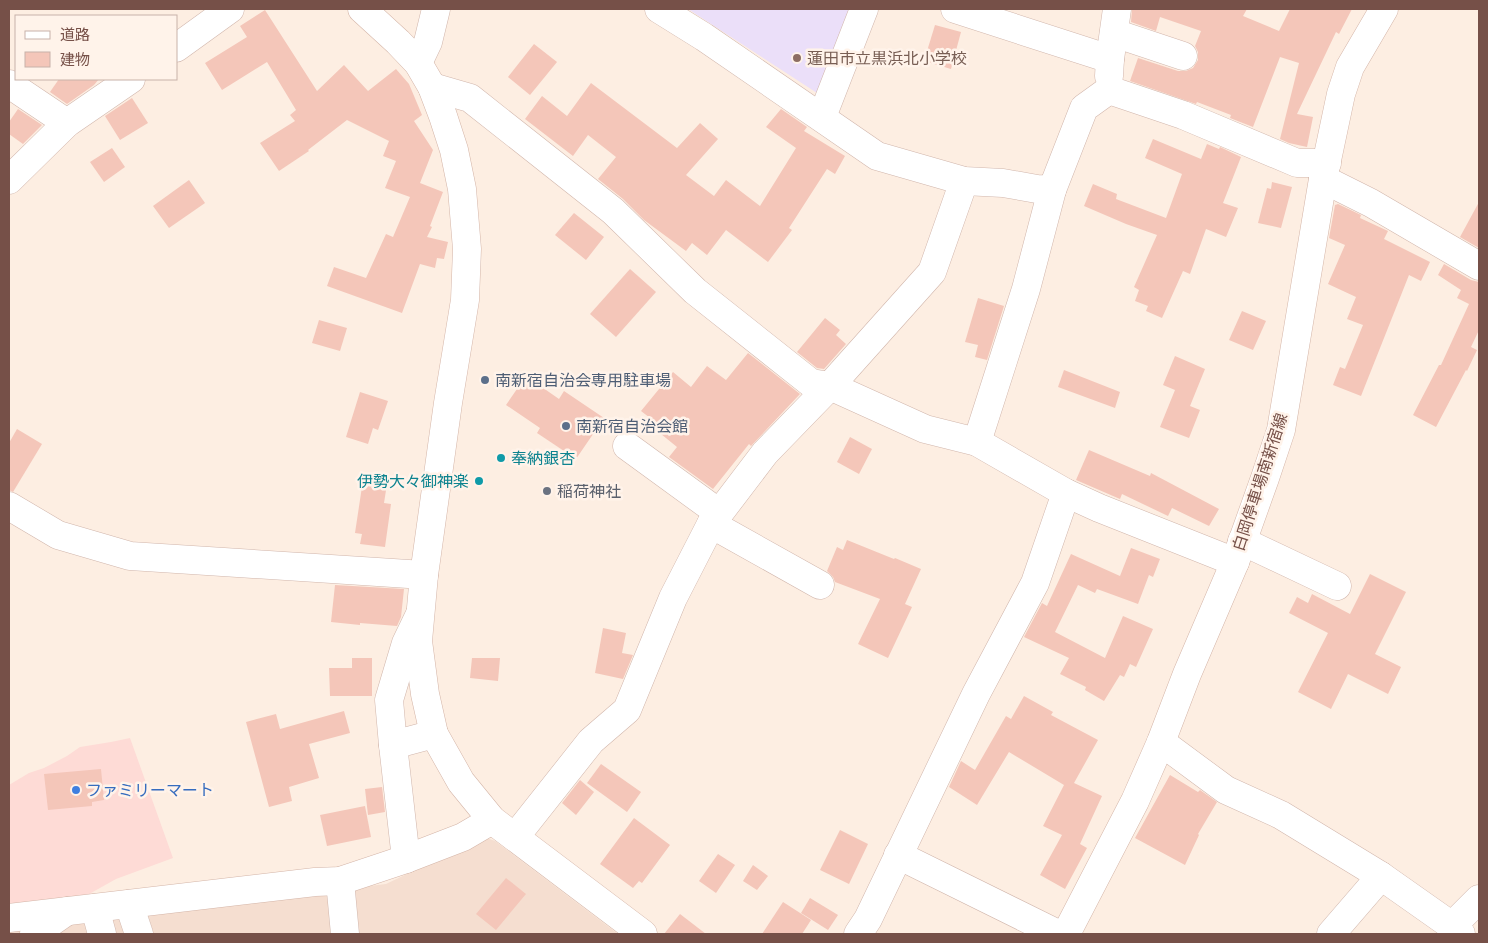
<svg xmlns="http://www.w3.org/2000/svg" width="1488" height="943" font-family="Roboto,'Noto Sans JP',sans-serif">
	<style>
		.residential { fill: #f5ded0 }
		.commercial { fill: #fedbd6 }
		.education { fill: #ebdff9 }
		.building { fill: #f4c6b9 }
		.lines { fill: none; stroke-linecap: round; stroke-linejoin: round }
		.street-casing { stroke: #d1b6ac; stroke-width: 29 }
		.secondary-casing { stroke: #d4b5a8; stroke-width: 29 }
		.street { stroke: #fff; stroke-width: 28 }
		.secondary { stroke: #fff; stroke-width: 28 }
		.education-dot { fill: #8d6e63; stroke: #fff3ea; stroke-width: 2 }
		.service-dot { fill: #5c6f8a; stroke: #fff3ea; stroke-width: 2 }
		.culture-dot { fill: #0f9aa8; stroke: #fff3ea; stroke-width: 2 }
		.worship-dot { fill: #6b7280; stroke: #fff3ea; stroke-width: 2 }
		.shop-dot { fill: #3f7fe0; stroke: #fff3ea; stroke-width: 2 }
		.labels { text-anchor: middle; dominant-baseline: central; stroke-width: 5; stroke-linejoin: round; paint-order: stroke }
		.education-label { font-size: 16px; fill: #785e54; stroke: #fff3ea; text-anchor: start }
		.service-label { font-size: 16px; fill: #4e5e75; stroke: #fff3ea; text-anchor: start }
		.culture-label { font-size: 16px; fill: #0d838f; stroke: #fff3ea; text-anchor: start }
		.street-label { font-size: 16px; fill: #765048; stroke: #fff3ea }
		.worship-label { font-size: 16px; fill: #5b616d; stroke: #fff3ea; text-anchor: start }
		.shop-label { font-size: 16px; fill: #366cbe; stroke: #fff3ea; text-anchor: start }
	</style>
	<rect width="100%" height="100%" fill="#fdeee2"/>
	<polygon class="residential" points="484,837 495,841 618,934 9,934 9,929 386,884"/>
	<polygon class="commercial" points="130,738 173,858 116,879 82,898 9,907 9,785 29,773 44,768 67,756 80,747 111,742"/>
	<polygon class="education" points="688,9 849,9 817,93"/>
	<g class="building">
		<polygon points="1132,9 1247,9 1243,16 1279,31 1290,9 1352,9 1339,34 1336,32 1297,114 1313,117 1307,147 1289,143 1280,139 1299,63 1280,57 1253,127 1230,118 1231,115 1197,102 1196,104 1130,81 1138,58 1178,71 1186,71 1193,68 1198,60 1198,52 1195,46 1201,31 1160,17 1156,31 1131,22"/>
		<polygon points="265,10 317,91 344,65 368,91 396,69 409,84 422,115 414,121 433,150 420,183 443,192 430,226 432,227 427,237 448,242 444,259 437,258 435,268 420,264 402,313 327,286 334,267 366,278 386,234 393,237 410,197 385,188 396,161 383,156 389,141 347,120 308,150 309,151 279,171 260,143 295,121 290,115 296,110 267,62 222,90 205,63 247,37 240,26"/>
		<polygon points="935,25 961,32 951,69 924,61"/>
		<polygon points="534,44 557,62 530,95 508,77"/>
		<polygon points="59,79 99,79 94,85 67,104 50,92"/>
		<polygon points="591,83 677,148 700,123 718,139 686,175 714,196 726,180 760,206 796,148 766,127 781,109 807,127 804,131 845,156 835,174 827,169 789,228 792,230 768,262 726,230 707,255 692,243 686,251 644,220 623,199 598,179 616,157 588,135 573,156 525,119 542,96 567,116"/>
		<polygon points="132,98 148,123 120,140 105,116"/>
		<polygon points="18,109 42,125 23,144 9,134 9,122"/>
		<polygon points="1153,139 1201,159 1207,144 1219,149 1220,147 1241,157 1223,203 1238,208 1226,237 1206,229 1190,274 1183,271 1162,318 1146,311 1148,306 1135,301 1139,290 1134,287 1157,235 1126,224 1084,206 1093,184 1117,194 1116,199 1166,218 1182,174 1145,158"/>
		<polygon points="112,148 125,167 104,182 90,162"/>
		<polygon points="189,180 205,203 169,228 153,206"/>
		<polygon points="1272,182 1292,187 1281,228 1258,223 1267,188 1271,189"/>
		<polygon points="1479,202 1479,248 1460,237"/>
		<polygon points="1338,204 1361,215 1360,218 1388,231 1384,239 1430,262 1421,281 1409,275 1361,396 1333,385 1340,367 1345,369 1363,325 1347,319 1356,297 1328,284 1345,245 1329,238 1335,205"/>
		<polygon points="574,213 604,237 586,260 555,235"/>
		<polygon points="1444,264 1471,280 1479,282 1479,330 1471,347 1477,350 1467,371 1466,370 1436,427 1413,415 1439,365 1441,365 1469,304 1457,298 1461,290 1438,275"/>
		<polygon points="630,269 656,292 616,337 590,314"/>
		<polygon points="978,298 1004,306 987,360 975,357 978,345 965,342"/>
		<polygon points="1242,311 1266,321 1253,350 1229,340"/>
		<polygon points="825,318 840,330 836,335 846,344 824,369 817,368 797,352"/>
		<polygon points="319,320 347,328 340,351 312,343"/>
		<polygon points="748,353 800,394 751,446 749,444 713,489 669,457 677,447 650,425 654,421 641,411 673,372 691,387 707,366 726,380"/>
		<polygon points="1175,356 1205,369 1190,406 1200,410 1189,438 1160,427 1175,390 1163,385"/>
		<polygon points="1064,370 1120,392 1115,408 1058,387"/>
		<polygon points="526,376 559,399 564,391 604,418 576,459 537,433 540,428 506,405"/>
		<polygon points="360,392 388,401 378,430 373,428 368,444 346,437"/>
		<polygon points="17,429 42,444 13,492 9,490 9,443"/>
		<polygon points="850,437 872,449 859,474 837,462"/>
		<polygon points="1089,450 1150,476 1151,473 1219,509 1209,526 1172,508 1168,516 1122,494 1120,499 1076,480"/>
		<polygon points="363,480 387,484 384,503 391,504 385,547 360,544 362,534 355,533"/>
		<polygon points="847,540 894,559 895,558 921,569 905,604 912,607 888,658 858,644 880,599 835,582 833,577 827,571 837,547 843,550"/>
		<polygon points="1131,548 1160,559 1153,577 1149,575 1138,604 1097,589 1095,593 1078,585 1055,632 1105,658 1123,616 1153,629 1136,667 1130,664 1124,677 1120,675 1104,701 1085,690 1086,687 1060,674 1069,658 1024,637 1042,603 1047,606 1071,554 1120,576"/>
		<polygon points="1370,574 1406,592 1375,654 1401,667 1388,694 1348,674 1331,709 1298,692 1328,633 1289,613 1297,597 1308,603 1312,594 1350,614"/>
		<polygon points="335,585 404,589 401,617 397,626 360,623 360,625 331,622"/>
		<polygon points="603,628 626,633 622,653 633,655 623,679 595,673"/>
		<polygon points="352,658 372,658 372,696 330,696 329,668 352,668"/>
		<polygon points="472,658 500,658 498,681 470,678"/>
		<polygon points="1024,696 1053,712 1051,715 1098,740 1074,783 1102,796 1080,844 1087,848 1065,889 1040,875 1062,835 1043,826 1064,785 1009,752 977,805 949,787 961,761 975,770 1006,716 1011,719"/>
		<polygon points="344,711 350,733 309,744 319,778 289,787 292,801 269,807 246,722 276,714 280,729"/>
		<polygon points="601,764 641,792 627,812 587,783"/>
		<polygon points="101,769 104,800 92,802 92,806 48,810 44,774"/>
		<polygon points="1170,775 1198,792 1200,790 1217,802 1198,834 1199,835 1185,865 1135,838"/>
		<polygon points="580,780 594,792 576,815 562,803"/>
		<polygon points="382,787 385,812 368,815 365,789"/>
		<polygon points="365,806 371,837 327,846 320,815"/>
		<polygon points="634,818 670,845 642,883 639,881 633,888 600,864"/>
		<polygon points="840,830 868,844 849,884 820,870"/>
		<polygon points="718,854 735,865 716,893 699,881"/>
		<polygon points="753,865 768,876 757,890 743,881"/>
		<polygon points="506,878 526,894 496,930 476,914"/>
		<polygon points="810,898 838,915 828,930 801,913"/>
		<polygon points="783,902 811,920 802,934 762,934"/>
		<polygon points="680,914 706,934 664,934"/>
	</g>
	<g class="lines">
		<g class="street-casing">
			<g id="street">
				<polyline points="659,9 704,37 877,156 964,181 1003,183 1037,189 1052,190 1084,108 1109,90"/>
				<polyline points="955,9 1110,59"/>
				<polyline points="1114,33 1183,56"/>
				<polyline points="176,48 230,9"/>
				<polyline points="418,63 428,42 436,9"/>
				<polyline points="1109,76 1110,59 1117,9"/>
				<polyline points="9,84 67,123"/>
				<polyline points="432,87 470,98 613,211 695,291 811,383 830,386 925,429 977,442 1066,493 1099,508 1235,562"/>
				<polyline points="1109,90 1183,115 1297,163 1327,163"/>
				<polyline points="822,117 864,9"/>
				<polyline points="1323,179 1371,203 1479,266"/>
				<polyline points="9,180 67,123 131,79"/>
				<polyline points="977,442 1026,289 1052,190"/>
				<polyline points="627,446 719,513"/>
				<polyline points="9,506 58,535 130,556 424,575"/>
				<polyline points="711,524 820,585"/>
				<polyline points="1242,541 1337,586"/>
				<polyline points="420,614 406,643 389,700 393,745 434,734"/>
				<polyline points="1161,742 1226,790 1281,815 1381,876 1452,926 1461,934"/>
				<polyline points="393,745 406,859"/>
				<polyline points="515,837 591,741 627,710 673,598 711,524 765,453 830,386 932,272 964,181"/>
				<polyline points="898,855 1058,934"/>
				<polyline points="340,881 345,934"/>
				<polyline points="129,904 139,934"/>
				<polyline points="95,908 102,934"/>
				<polyline points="1452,926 1479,899"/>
				<polyline points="34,934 67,911"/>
				<polyline points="858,934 868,919 976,694 1035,583 1066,493"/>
				<polyline points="1331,934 1381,876"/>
			</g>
		</g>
		<g class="secondary-casing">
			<g id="secondary">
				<polyline points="362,9 398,42 418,63 432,87 443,116 454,150 462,189 467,249 465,300 448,403 424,575 418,641 425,694 434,734 461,782 492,820 643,934"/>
				<polyline points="9,918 315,882 340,881 406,859 463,837 492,820"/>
				<polyline points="1066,934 1135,801 1161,742 1187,674 1235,562 1265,478 1281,430 1323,179 1341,94 1350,67 1384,9"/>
			</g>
		</g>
		<use href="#street" class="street"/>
		<use href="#secondary" class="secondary"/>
	</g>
	<circle class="education-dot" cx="797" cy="58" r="5"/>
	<g class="service-dot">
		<circle cx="485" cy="380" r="5"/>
		<circle cx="566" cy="426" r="5"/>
	</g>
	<g class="culture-dot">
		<circle cx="501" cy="458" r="5"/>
		<circle cx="479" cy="481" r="5"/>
	</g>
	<circle class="worship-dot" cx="547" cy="491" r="5"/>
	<circle class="shop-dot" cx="76" cy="790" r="5"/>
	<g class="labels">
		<g class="education-label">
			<text x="807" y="58">蓮田市立黒浜北小学校</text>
		</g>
		<g class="service-label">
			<text x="495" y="380">南新宿自治会専用駐車場</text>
			<text x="576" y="426">南新宿自治会館</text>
		</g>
		<g class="culture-label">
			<text x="511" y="458">奉納銀杏</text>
			<text x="469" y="481" text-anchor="end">伊勢大々御神楽</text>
		</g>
		<g class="street-label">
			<text transform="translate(1260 482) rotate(-72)">白岡停車場南新宿線</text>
		</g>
		<g class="worship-label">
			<text x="557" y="491">稲荷神社</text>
		</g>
		<g class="shop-label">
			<text x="86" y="790">ファミリーマート</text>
		</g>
	</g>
	<rect width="1488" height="943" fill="none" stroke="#765048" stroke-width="20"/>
	<rect x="15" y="15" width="162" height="65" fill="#fff3ea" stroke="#c8b2a9"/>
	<rect x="25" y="31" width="25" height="8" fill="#ffffff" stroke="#c8b2a9"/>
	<text x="60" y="40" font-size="15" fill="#765048">道路</text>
	<rect x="25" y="52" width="25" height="15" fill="#f4c6b9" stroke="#c8b2a9"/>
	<text x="60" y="65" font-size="15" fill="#765048">建物</text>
</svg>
